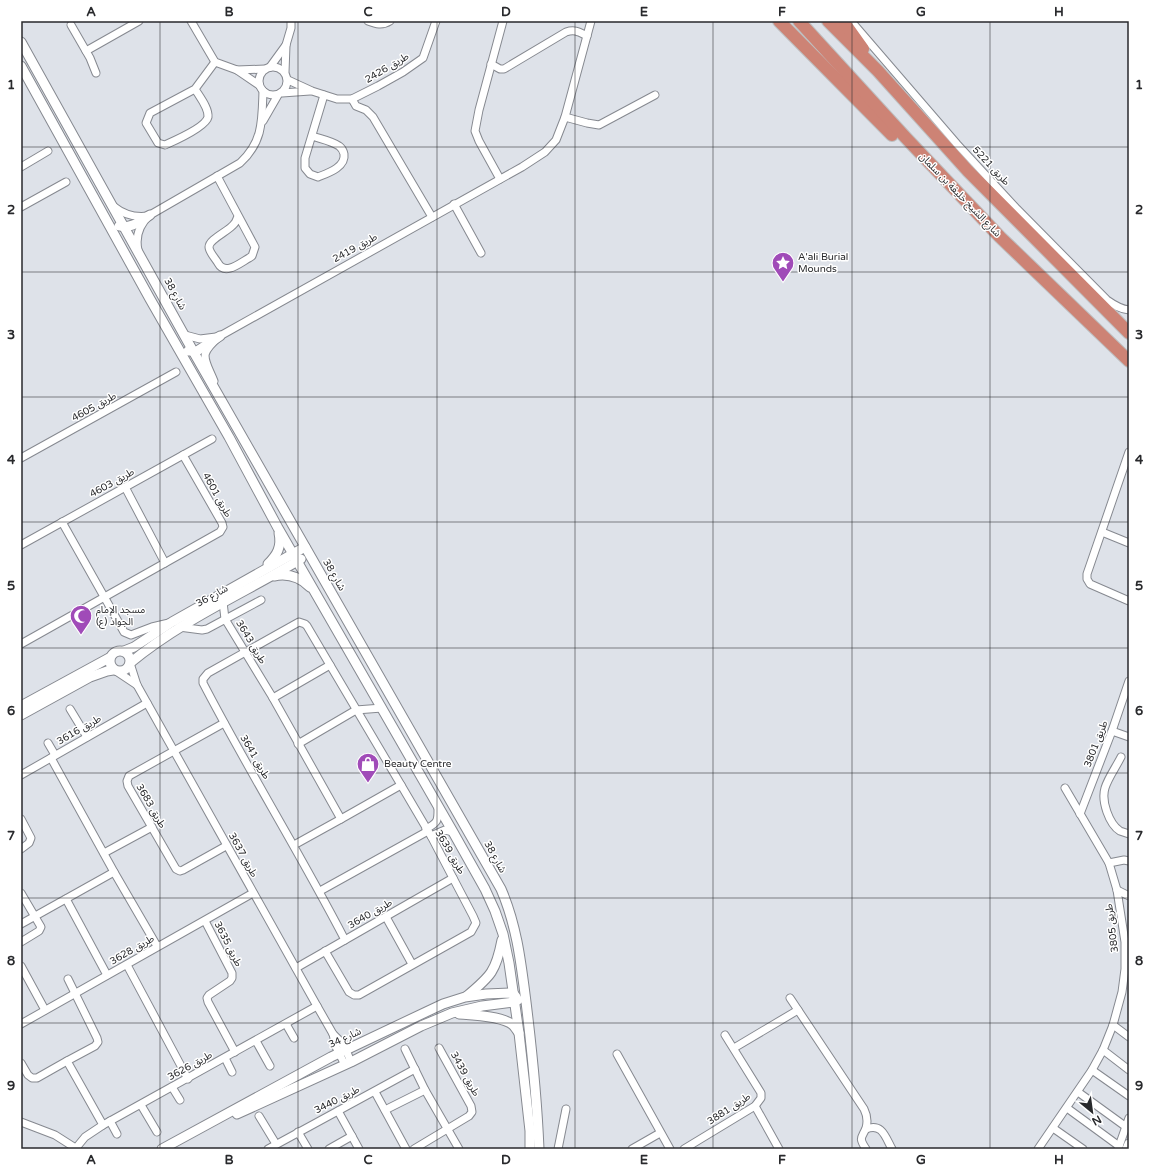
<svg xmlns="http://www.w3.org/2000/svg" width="1150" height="1170" font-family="'Varela Round','Noto Sans Arabic',sans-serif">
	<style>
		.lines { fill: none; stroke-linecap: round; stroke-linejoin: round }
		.minor-casing { stroke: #868990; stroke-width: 9 }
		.tertiary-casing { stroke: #868990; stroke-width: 11 }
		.motorway-casing { stroke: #bebfc0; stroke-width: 14 }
		.minor { stroke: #fff; stroke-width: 7 }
		.tertiary { stroke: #fff; stroke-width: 9 }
		.motorway { stroke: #cd8375; stroke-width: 12 }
		.grid { fill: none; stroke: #28292c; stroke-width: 1; stroke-opacity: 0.55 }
		.labels { text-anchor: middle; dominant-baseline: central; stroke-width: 3; stroke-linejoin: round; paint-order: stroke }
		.street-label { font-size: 10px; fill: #28292c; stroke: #fff }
		.poi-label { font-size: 10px; fill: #28292c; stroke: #fff; text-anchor: start }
		.neatline { fill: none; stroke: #28292c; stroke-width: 1.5 }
		.grid-label { font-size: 13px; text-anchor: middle; font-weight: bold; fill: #28292c }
	</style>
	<rect width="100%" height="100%" fill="#dee2e9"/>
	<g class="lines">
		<g class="minor-casing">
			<g id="minor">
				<polyline points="191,21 215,62 237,70 265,69"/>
				<path d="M368 21C376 24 382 26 390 21"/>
				<path d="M851 21 957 144 1017 209 1107 300C1114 305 1120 309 1129 310"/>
				<polyline points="71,25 90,58 96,73"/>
				<polyline points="86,51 139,21"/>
				<path d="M491 64 500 69H504L566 32C575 29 579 32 587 36"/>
				<circle cx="273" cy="81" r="14"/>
				<polyline points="270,67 286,45"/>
				<polyline points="237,70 259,85"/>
				<polyline points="285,72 286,45 291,28 291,21"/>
				<polyline points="288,80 312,91 337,99 352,99 378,86 403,72 423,58 436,21"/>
				<path d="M195 89C199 96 209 108 208 117 206 127 174 141 165 145L158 143 146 123 150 113 195 89 215 62"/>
				<polyline points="282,93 310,91"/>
				<polyline points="352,99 356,106 366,110 373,117 432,217"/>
				<polyline points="565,117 587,123 599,125 655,95"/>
				<polyline points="263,121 278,95"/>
				<path d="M312 136C321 139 332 141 339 146 342 148 343 150 344 154 346 167 328 173 318 177L310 174 305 168V158L324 95"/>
				<polyline points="21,167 48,151"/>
				<path d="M217 176 255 247 252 256 249 258C240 263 225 276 218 263 215 258 209 252 209 247 209 239 229 231 234 224 236 222 237 219 238 216"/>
				<polyline points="500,179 479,141 475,131 479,110 503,21"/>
				<polyline points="454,204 481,253"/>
				<path d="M113 206C123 214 135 218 148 216"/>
				<polyline points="21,207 66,182"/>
				<path d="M138 250C135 236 139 225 150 215L240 163C263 142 262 121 263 91"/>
				<polyline points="185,335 200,339 216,337"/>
				<path d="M214 381C204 357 198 355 220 336L522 167 545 152 556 140 565 117 591 21"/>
				<polyline points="1129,452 1087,574 1087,579 1090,584 1129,601"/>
				<polyline points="21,458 176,372"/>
				<polyline points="125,487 165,563"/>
				<polyline points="62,522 124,632 131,635 152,627 169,623"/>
				<polyline points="1102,532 1129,543"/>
				<polyline points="21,545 212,439"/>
				<polyline points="223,602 225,619 273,698 341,819 294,845"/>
				<polyline points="179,627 202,630 207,629 261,600"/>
				<polyline points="21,644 220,532 223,527 222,523 183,455"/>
				<polyline points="130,663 137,685 317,1006 333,1034 339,1040 346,1050 351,1062"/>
				<path d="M330 665 307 626 305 624 299 622 208 673 203 679V683C248 770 300 853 345 940"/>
				<polyline points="116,671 137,685"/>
				<polyline points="273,698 330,665 401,785"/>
				<polyline points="70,709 87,737"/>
				<polyline points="224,723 129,776 127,781 128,786 176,869 180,871 183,870 226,846"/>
				<polyline points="1112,731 1129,737"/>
				<polyline points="48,743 55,755"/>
				<polyline points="298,744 356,710 382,708"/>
				<path d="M1121 757C1116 767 1108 778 1105 788 1101 801 1109 824 1120 831 1123 832 1126 833 1129 834"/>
				<polyline points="51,758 114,872 157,946"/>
				<polyline points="21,775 147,703"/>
				<polyline points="1080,814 1112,731 1129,681"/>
				<polyline points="21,819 31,838 29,843 21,849"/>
				<path d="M426 829C439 822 438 820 438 807"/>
				<polyline points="431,836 445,830 453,832"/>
				<polyline points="104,853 152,827"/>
				<polyline points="1109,863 1124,860 1129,861"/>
				<polyline points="1117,890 1129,896"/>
				<polyline points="320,891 428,831"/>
				<polyline points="21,893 41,927 39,931 21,942"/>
				<polyline points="66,899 107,975"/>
				<polyline points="386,917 412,964"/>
				<polyline points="205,921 232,973 232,978 230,981 209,995 207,998 208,1002 235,1052"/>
				<polyline points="21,924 114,872"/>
				<polyline points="325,951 349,992 354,995 359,995 471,932 476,923 473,916 431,836 401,785 341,819"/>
				<polyline points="127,965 188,1079"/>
				<polyline points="21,966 45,1010"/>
				<polyline points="296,968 453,878"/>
				<polyline points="68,979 97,1038 98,1042 95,1046 67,1061 103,1125"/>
				<path d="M790 998 864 1109C867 1115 868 1121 866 1128 862 1138 858 1137 866 1149"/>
				<polyline points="21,1024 253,893"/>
				<polyline points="286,1024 294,1038"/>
				<polyline points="1113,1025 1129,1037"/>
				<polyline points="333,1034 336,1047 345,1065"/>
				<polyline points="256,1041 270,1066"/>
				<polyline points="734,1048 798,1010"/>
				<polyline points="405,1049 425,1090 459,1149"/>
				<polyline points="1103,1050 1129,1070"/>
				<polyline points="617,1054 670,1149"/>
				<polyline points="225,1058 232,1072"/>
				<polyline points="21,1063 28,1075 32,1078 37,1078 67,1061"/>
				<polyline points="1092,1070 1129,1096"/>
				<polyline points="172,1087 180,1100"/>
				<polyline points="375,1092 406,1149"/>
				<polyline points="1078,1092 1129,1129"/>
				<polyline points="141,1105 157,1132"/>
				<polyline points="755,1106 779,1149"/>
				<polyline points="1067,1108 1119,1146"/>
				<polyline points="385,1110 425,1090"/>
				<polyline points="338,1111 359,1149"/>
				<polyline points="259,1116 276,1144"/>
				<polyline points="110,1121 117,1134"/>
				<polyline points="21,1122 55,1135 77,1149"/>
				<polyline points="1053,1128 1083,1149"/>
				<path d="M866 1129C882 1123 885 1136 892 1149"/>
				<polyline points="298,1132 308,1149"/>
				<polyline points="76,1148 85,1137 103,1125 317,1006"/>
				<polyline points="268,1149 415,1069"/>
				<polyline points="329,1149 352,1136"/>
				<polyline points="414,1149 469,1116 472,1112 471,1106 439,1048"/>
				<polyline points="558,1149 566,1109"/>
				<polyline points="632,1149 660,1133"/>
				<polyline points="684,1149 755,1106 761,1098 761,1093 725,1035"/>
				<polyline points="1038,1149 1092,1070 1103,1050 1113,1025 1122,992 1125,969 1125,942 1117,890 1109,863 1065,788"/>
				<polyline points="1118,1149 1129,1118"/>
			</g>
		</g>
		<g class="tertiary-casing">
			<g id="tertiary">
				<path d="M21 42 193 351 501 889C517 926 521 963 526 1002 532 1051 537 1100 539 1149"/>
				<polyline points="21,66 150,299 229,437 278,528 453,832 485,889 495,911 503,934 509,963 519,1033 530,1131 530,1149"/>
				<path d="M119 226C131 229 140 221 150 215"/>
				<polyline points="188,351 197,351 220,336"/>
				<path d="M268 564C277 555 282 547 279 533"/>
				<path d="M274 576C289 573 300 577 310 587"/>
				<circle cx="120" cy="661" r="10"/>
				<polyline points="124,651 134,647 172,622 305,547"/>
				<path d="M130 663C182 620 244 593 301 559"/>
				<polyline points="21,706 109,658"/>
				<polyline points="21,715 90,677 107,671 113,670"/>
				<path d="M467 996C491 976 496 971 502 940"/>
				<path d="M459 1014C473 1015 502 1016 513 1025 515 1027 517 1030 519 1033"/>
				<polyline points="237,1114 351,1062 421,1026 452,1013 482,1006 514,1002 518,1000"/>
				<polyline points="162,1149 331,1057 426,1012 443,1004 465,997 486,994 513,993 516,997"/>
				<polyline points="1127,1149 1129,1144"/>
			</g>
		</g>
		<g class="motorway-casing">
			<g id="motorway">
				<polyline points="779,21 892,135"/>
				<polyline points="799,21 906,138 1000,237 1129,361"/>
				<polyline points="828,21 878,71 968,171 1129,333"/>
				<polyline points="843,21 863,49"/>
			</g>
		</g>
		<use href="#minor" class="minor"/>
		<use href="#tertiary" class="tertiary"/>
		<use href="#motorway" class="motorway"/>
	</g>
	<path class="grid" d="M160 21V1149M298 21V1149M437 21V1149M575 21V1149M713 21V1149M852 21V1149M990 21V1149M21 147H1129M21 272H1129M21 397H1129M21 522H1129M21 648H1129M21 773H1129M21 898H1129M21 1023H1129"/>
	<defs>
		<g id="sight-pin" transform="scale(1.15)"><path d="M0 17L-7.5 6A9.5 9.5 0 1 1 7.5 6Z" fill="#a04bb8" stroke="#fff"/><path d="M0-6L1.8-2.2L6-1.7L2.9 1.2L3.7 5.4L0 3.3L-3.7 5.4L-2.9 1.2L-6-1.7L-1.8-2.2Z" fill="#fff"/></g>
		<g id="mosque-pin" transform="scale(1.15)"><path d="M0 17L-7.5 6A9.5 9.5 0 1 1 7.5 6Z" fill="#a04bb8" stroke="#fff"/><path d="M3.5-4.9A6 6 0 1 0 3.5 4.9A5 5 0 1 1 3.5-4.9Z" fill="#fff"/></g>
		<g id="shop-pin" transform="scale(1.15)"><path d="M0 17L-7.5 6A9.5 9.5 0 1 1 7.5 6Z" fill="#a04bb8" stroke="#fff"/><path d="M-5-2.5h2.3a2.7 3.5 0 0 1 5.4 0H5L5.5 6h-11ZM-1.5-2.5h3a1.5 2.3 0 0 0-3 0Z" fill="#fff"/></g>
	</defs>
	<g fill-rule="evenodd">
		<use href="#sight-pin" x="783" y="263"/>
		<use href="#mosque-pin" x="81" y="616"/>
		<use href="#shop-pin" x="368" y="764"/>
	</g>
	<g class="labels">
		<g class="street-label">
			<text transform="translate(387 68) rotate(-31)">طريق 2426</text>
			<text transform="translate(991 166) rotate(47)">طريق 5221</text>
			<text transform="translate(960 195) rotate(46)">شارع الشيخ خليفة بن سلمان</text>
			<text transform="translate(355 248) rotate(-29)">طريق 2419</text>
			<text transform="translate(175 294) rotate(61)">شارع 38</text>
			<text transform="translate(94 407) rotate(-29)">طريق 4605</text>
			<text transform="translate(112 483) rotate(-29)">طريق 4603</text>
			<text transform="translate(217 495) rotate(61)">طريق 4601</text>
			<text transform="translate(334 575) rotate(60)">شارع 38</text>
			<text transform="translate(212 596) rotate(-29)">شارع 36</text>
			<text transform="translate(251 642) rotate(59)">طريق 3643</text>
			<text transform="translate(79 730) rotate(-30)">طريق 3616</text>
			<text transform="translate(1096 744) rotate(-69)">طريق 3801</text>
			<text transform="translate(255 757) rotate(60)">طريق 3641</text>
			<text transform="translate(151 806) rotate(60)">طريق 3683</text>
			<text transform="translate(450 852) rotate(60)">طريق 3639</text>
			<text transform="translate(243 855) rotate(61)">طريق 3637</text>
			<text transform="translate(495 857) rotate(61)">شارع 38</text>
			<text transform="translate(370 914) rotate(-30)">طريق 3640</text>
			<text transform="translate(1112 928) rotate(-97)">طريق 3805</text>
			<text transform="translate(228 944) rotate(63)">طريق 3635</text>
			<text transform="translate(132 950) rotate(-30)">طريق 3628</text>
			<text transform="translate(345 1038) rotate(-25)">شارع 34</text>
			<text transform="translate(190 1066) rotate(-29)">طريق 3626</text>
			<text transform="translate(465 1074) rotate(61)">طريق 3439</text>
			<text transform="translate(337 1100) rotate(-27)">طريق 3440</text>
			<text transform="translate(729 1109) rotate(-33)">طريق 3881</text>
		</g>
		<g class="poi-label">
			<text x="798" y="257">A'ali Burial<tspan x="798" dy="12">Mounds</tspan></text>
			<text x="96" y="610">مسجد الإمام<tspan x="96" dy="12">الجواد (ع)</tspan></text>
			<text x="384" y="764">Beauty Centre</text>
		</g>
	</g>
	<rect width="1150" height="1170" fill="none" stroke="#ffffff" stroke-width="44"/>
	<g transform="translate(1092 1112) rotate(151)" stroke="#ffffff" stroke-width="3" paint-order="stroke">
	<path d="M0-3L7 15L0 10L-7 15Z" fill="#28292c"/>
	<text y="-6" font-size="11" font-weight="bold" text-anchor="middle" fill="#28292c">N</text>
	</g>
	<rect x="22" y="22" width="1106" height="1126" class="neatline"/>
	<g class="grid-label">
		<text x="91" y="16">A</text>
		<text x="229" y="16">B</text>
		<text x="368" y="16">C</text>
		<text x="506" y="16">D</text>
		<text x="644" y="16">E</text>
		<text x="782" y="16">F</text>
		<text x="921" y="16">G</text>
		<text x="1059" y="16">H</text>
		<text x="11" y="89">1</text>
		<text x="1139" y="89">1</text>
		<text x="11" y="214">2</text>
		<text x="1139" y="214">2</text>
		<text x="11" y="339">3</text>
		<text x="1139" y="339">3</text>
		<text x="11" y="464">4</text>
		<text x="1139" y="464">4</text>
		<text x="11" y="590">5</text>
		<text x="1139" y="590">5</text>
		<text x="11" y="715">6</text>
		<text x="1139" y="715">6</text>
		<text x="11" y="840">7</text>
		<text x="1139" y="840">7</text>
		<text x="11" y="965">8</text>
		<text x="1139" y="965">8</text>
		<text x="11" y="1090">9</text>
		<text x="1139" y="1090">9</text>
		<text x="91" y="1164">A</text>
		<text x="229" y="1164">B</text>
		<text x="368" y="1164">C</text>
		<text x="506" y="1164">D</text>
		<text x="644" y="1164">E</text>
		<text x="782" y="1164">F</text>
		<text x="921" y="1164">G</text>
		<text x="1059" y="1164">H</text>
	</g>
</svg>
